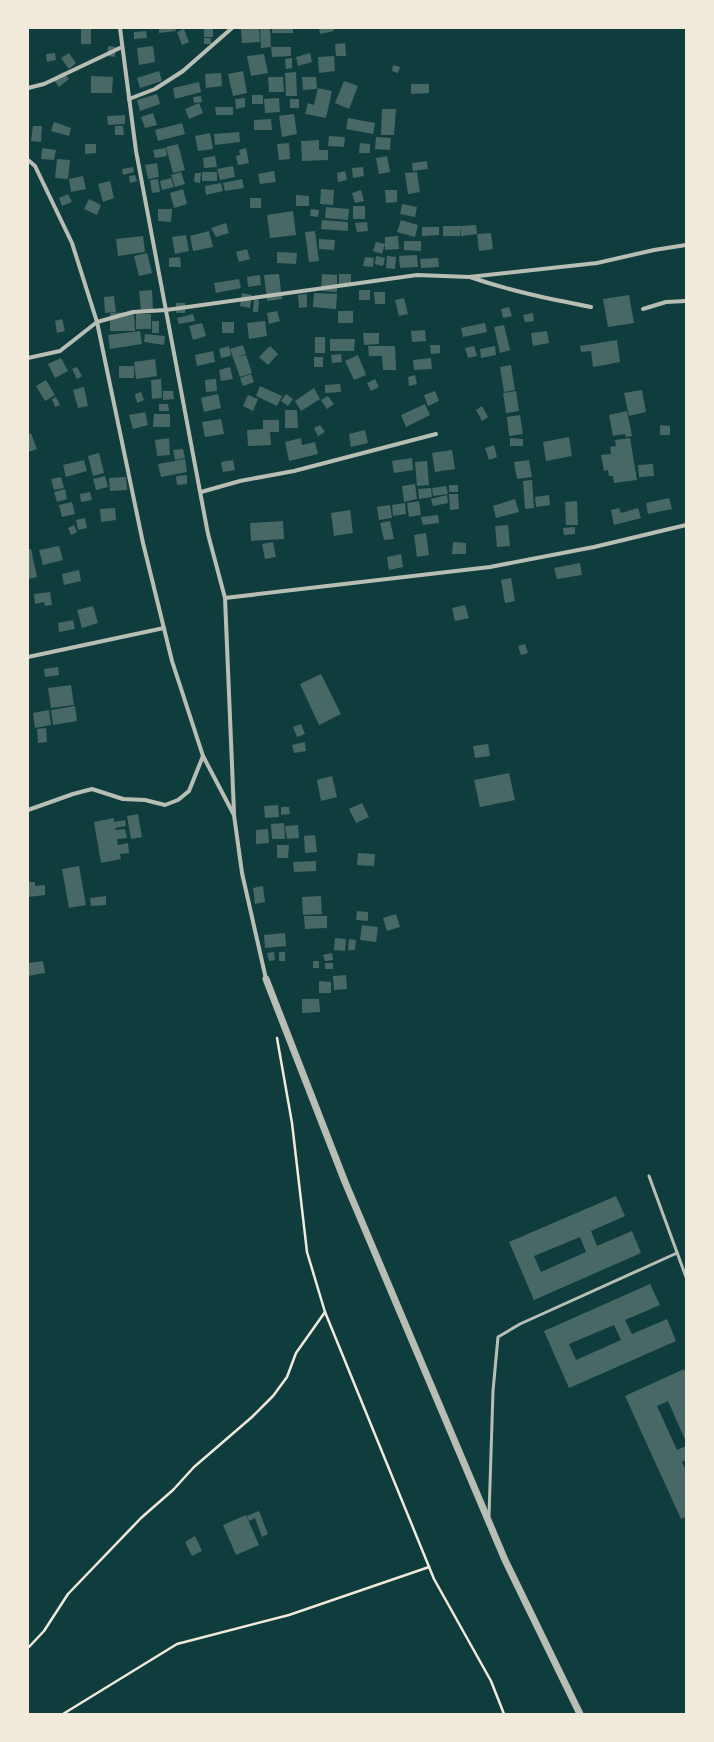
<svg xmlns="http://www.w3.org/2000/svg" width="714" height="1742" font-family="'Noto Serif',serif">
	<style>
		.building { fill: #486865; fill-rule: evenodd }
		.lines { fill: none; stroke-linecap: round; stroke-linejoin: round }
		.path { stroke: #f1e9da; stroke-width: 2.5 }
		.service { stroke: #b8beb3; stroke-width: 3 }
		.minor { stroke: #b8beb3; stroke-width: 4 }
		.tertiary { stroke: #b8beb3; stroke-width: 7 }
	</style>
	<rect width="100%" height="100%" fill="#0f3d3e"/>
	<g class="building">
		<polygon points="159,28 175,28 176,31 159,33"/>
		<rect x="204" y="28" width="9" height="9"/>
		<polygon points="241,28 259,28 260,42 242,43"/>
		<polygon points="260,28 270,28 271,47 261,48"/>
		<rect x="272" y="28" width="21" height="5"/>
		<polygon points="319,28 333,28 334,31 320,34"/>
		<rect x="81" y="29" width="10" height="15"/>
		<polygon points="184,29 189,42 182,45 177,32"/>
		<polygon points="146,31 147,38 134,39 134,32"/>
		<rect x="204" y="38" width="7" height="6"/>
		<polygon points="345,43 346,56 336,56 335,44"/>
		<polygon points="108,46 116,47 115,57 107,56"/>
		<polygon points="153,46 155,62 139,65 137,48"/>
		<polygon points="271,47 291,47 291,56 272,57"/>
		<polygon points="55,53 56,60 47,62 46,54"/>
		<polygon points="69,53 76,63 69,69 61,58"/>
		<polygon points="310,53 312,62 298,66 296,57"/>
		<polygon points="264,54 268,73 251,76 247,56"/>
		<polygon points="334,56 335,71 319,73 318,57"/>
		<polygon points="292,58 292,68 286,69 285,59"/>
		<polygon points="393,65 400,67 398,73 392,71"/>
		<polygon points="159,71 162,81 140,88 137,78"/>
		<polygon points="243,71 247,93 233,96 228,74"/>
		<polygon points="63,72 69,79 59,87 53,79"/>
		<polygon points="296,72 297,96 286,96 285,73"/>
		<polygon points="221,73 222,86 206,88 205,74"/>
		<polygon points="91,76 113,77 112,93 91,93"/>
		<polygon points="268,77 283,77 284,92 269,92"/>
		<polygon points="302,77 316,77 317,89 303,90"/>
		<polygon points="344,81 358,86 349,109 335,103"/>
		<polygon points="199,82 201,92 175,99 173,88"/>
		<polygon points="411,84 429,84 429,93 411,94"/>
		<polygon points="318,88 332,91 326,118 305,114 308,103 314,105"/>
		<polygon points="157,94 160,104 140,111 137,100"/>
		<rect x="252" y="95" width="11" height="9"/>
		<polygon points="201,96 202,102 194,103 193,97"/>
		<polygon points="245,98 245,107 236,109 235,99"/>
		<polygon points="279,98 280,112 265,113 264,99"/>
		<rect x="290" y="99" width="9" height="9"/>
		<polygon points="199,103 203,113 189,119 185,109"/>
		<polygon points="215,107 233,107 233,115 216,115"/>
		<polygon points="382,109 396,109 394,135 381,135"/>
		<polygon points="153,113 157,125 145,128 141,117"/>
		<polygon points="294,114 297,134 282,137 279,116"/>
		<polygon points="125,115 125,124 108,125 107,116"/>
		<polygon points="348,118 375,123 373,134 346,129"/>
		<polygon points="271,119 272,130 254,130 254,120"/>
		<polygon points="54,122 71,128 69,136 51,131"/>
		<polygon points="182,123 185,134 158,141 155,130"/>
		<polygon points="33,126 42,126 41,142 31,141"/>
		<polygon points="115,126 123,126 124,135 115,135"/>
		<polygon points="239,132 240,142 215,145 214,134"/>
		<polygon points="210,133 213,149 198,151 195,136"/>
		<polygon points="329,136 345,137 344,147 328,146"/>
		<polygon points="376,137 391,138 390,150 375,149"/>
		<polygon points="319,140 319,150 328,150 328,160 302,161 301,141"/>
		<polygon points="289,143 290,159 279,160 277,144"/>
		<polygon points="360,143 370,144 370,153 359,153"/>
		<polygon points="85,144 96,144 96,153 85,154"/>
		<polygon points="178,144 185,170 173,173 166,147"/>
		<polygon points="42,148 56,150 54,160 41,159"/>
		<polygon points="166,148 167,156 155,158 153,150"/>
		<polygon points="246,148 249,163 238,165 236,156 240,155 239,150"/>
		<polygon points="215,156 217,167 204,168 203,158"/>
		<polygon points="387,156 390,172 379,174 376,158"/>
		<polygon points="57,159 70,160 68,179 55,178"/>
		<polygon points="427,161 428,169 413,171 412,163"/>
		<polygon points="157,163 159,177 148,179 145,165"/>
		<polygon points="233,166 235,177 220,180 217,169"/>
		<polygon points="133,167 134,172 123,175 122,169"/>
		<polygon points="363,167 364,176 353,178 352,168"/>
		<polygon points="274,171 276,182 260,184 258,174"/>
		<polygon points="345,171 347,180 338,182 337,173"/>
		<polygon points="181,172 185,184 175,187 171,175"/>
		<rect x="202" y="172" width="15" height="9"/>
		<polygon points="417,172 420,192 408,194 405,173"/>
		<polygon points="195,173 201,173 200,183 194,182"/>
		<polygon points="135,175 137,181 130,183 129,176"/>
		<polygon points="83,176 86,189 71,192 69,179"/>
		<polygon points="171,178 174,187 162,190 160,181"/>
		<polygon points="158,179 160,192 152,193 150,180"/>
		<polygon points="242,179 244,188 225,191 223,183"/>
		<polygon points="110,181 114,198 103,202 98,184"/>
		<polygon points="221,183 223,191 206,195 205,186"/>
		<polygon points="183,189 187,204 174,208 170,193"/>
		<polygon points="321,189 334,190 333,205 320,204"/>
		<polygon points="361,190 364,201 355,203 352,193"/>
		<polygon points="385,190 397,190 397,202 386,203"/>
		<polygon points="68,194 72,202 62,206 59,198"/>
		<polygon points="296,195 309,196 309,206 296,206"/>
		<rect x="250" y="198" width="11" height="10"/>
		<polygon points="89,199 101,205 97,215 84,209"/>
		<polygon points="402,204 417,207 415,217 400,214"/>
		<rect x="353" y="206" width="12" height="13"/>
		<polygon points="326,207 349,209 348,220 325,218"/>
		<polygon points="158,209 172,209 171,222 158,221"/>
		<polygon points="311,209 319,210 318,217 310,216"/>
		<polygon points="293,211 296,235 270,238 267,215"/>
		<polygon points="322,220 348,222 348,231 321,229"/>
		<polygon points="401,220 418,225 415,237 397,232"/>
		<polygon points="367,222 368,231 357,232 355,223"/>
		<polygon points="226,223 229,233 216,237 211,228"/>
		<polygon points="476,225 477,234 461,236 460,226"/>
		<rect x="443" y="226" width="17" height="10"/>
		<polygon points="422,227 439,227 439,235 422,236"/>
		<polygon points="209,231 213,247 193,251 190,236"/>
		<polygon points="315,231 319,261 309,262 305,232"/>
		<polygon points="491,233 493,249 479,251 477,234"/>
		<polygon points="186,235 189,251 175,254 172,237"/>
		<polygon points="143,236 145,252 118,256 116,239"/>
		<polygon points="398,236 399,249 385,250 385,237"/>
		<polygon points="319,239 335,240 334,250 319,249"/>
		<polygon points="404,241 421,241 421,251 404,250"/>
		<polygon points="376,242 385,244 382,254 373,251"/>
		<polygon points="247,249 250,259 239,262 236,252"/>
		<polygon points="277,252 297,253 296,264 277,263"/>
		<polygon points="147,253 152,273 139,276 134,256"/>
		<polygon points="417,255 418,267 400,268 399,256"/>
		<polygon points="376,256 385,258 383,266 375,264"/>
		<polygon points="387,256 396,257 395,269 386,268"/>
		<polygon points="180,257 181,267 169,267 169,258"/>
		<polygon points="365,257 374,258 373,267 363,266"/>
		<polygon points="438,258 439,267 421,268 420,259"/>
		<polygon points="279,274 282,299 267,301 264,275"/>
		<polygon points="322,274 337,275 337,292 321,291"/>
		<rect x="339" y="274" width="12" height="12"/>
		<polygon points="260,275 261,285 248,287 247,277"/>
		<polygon points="239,279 241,288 216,293 214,283"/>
		<polygon points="152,290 153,310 141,311 139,291"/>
		<rect x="359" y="290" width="11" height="10"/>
		<polygon points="374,292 385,292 385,304 375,304"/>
		<polygon points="242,293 252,295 250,308 240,306"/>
		<polygon points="314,293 337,294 336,309 313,307"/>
		<polygon points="307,294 307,307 299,308 298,295"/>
		<polygon points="629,295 634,323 608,327 603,299"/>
		<polygon points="114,296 116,312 105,313 104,297"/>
		<polygon points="404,298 408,314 399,316 395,300"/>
		<polygon points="254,299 259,300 258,312 253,312"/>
		<rect x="176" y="303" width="9" height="10"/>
		<polygon points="509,307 512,316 503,318 501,309"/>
		<polygon points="277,311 280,321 269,324 267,313"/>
		<rect x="338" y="311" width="15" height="12"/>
		<polygon points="134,312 135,331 110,331 110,313"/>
		<polygon points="533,313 534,321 525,322 523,315"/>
		<rect x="136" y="314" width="15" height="15"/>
		<polygon points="193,314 195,321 179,324 177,318"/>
		<polygon points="62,319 65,331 57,333 55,321"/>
		<rect x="152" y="321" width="7" height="12"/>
		<polygon points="265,321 267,336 249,339 247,323"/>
		<rect x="222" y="322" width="12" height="11"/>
		<polygon points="202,323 206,336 193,340 189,326"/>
		<polygon points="485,323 487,332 463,337 461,328"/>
		<polygon points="504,325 510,350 500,353 494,327"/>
		<polygon points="425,330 426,341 412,342 411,331"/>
		<polygon points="140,331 142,344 110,349 108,335"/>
		<polygon points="547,331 549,343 533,346 531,333"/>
		<polygon points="363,333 379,333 379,344 364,345"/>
		<polygon points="145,334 165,336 164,345 144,342"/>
		<rect x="315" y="337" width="10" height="16"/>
		<polygon points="330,339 355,339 354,351 330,351"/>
		<polygon points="617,340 620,362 593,367 591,351 581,352 580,346"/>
		<polygon points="243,345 246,354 237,357 246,355 252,373 240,377 230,349"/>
		<polygon points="430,345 440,345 440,353 431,354"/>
		<polygon points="229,346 231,356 221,358 219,349"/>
		<polygon points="270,346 278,354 268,365 259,357"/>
		<polygon points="368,346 395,346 396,370 383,370 382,356 369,356"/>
		<polygon points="474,346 477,356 468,358 465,348"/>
		<polygon points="495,346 496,355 481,358 480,349"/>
		<polygon points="213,351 215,362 197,366 195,355"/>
		<polygon points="341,354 342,362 332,363 331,355"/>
		<polygon points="358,355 366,375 354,380 345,361"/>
		<rect x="314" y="357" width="9" height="10"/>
		<polygon points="61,358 68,371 55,378 48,364"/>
		<polygon points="431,358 432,369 414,370 413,360"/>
		<polygon points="155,359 157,376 136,379 134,362"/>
		<polygon points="511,365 515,390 504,392 500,367"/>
		<rect x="119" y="366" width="15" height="12"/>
		<polygon points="77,367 82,376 77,379 72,369"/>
		<polygon points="230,367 233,379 221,381 219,370"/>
		<polygon points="251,374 254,382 243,386 240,378"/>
		<polygon points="415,375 417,384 409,386 408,377"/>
		<polygon points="161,379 162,398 152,399 151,380"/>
		<polygon points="216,379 217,391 206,392 205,380"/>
		<polygon points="375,379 379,387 371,391 367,383"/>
		<polygon points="46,380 55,395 45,401 36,386"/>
		<polygon points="340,384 341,392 325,393 325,385"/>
		<polygon points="260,386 282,396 277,406 256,396"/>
		<polygon points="84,387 88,406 78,408 73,390"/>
		<polygon points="314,388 320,399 301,411 295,401"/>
		<polygon points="642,390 646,412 629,416 624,393"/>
		<polygon points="163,391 173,391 174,399 163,400"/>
		<polygon points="435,391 439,401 428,406 424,395"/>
		<polygon points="516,391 519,411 506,413 503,393"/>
		<polygon points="141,392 144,400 137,403 135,394"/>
		<polygon points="218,394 221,408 204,412 201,398"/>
		<polygon points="286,394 293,399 288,406 281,401"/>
		<polygon points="248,395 258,399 253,411 243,406"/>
		<polygon points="328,396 334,404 327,409 321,400"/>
		<polygon points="56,397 60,405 55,407 52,399"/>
		<polygon points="159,404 168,404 169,411 159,411"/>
		<polygon points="425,404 430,415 406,427 401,415"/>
		<polygon points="482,406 488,417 482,421 476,410"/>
		<polygon points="285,410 297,410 298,428 285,428"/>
		<polygon points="627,411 632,436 626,437 625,434 613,436 609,415"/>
		<polygon points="145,412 148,425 133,429 129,415"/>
		<polygon points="154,414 170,414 170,427 153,427"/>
		<polygon points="520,415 523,434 509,436 507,417"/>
		<polygon points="221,419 224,434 205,437 202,422"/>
		<polygon points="263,420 279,420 279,432 270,432 271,445 248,446 247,430 263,429"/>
		<polygon points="320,425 325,432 318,436 314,428"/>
		<polygon points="660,425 670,426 670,435 660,435"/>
		<polygon points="365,430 368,443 351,447 349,434"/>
		<polygon points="31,433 37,449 28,452 28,435"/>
		<polygon points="569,437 572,456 546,461 543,442"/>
		<polygon points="169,438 170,455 157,456 155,440"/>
		<polygon points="301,438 302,445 315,442 318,454 289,461 285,442"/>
		<polygon points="510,438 523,439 523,446 510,446"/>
		<polygon points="630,438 637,480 614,483 613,476 609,476 608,470 604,471 601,455 611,454 610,447 616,446 615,440"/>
		<polygon points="494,445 497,457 489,460 485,448"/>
		<polygon points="183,449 185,458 175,460 173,450"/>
		<polygon points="452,450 455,469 435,472 432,453"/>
		<polygon points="99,453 104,473 93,476 88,456"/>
		<polygon points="412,458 413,470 394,473 392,461"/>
		<polygon points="185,459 187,472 161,477 158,464"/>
		<polygon points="84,460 87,471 66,477 63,465"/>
		<polygon points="233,460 235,470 223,472 221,462"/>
		<polygon points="529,460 532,477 517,479 514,462"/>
		<polygon points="427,461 429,485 417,486 415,462"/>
		<polygon points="653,464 654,476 639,477 638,465"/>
		<polygon points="187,475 187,484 177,485 176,476"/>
		<polygon points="105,476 108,487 96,490 93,479"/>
		<polygon points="61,477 64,488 54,490 51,479"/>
		<polygon points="126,477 127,490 110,491 109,478"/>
		<polygon points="532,480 534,508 525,509 523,481"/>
		<polygon points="415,484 417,499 404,502 402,486"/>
		<rect x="449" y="485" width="9" height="7"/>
		<polygon points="446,486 448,494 433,496 432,488"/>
		<polygon points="431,488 432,497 419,499 418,489"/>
		<polygon points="65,489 67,499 57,502 54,492"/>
		<polygon points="90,492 92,500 81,502 80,494"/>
		<polygon points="449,494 458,494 459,509 450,510"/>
		<polygon points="447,495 448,503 433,506 431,499"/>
		<polygon points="549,495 550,505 536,507 535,497"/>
		<polygon points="669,498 672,509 648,514 646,503"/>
		<polygon points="515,499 519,512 496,518 493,506"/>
		<polygon points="419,501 421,515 409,517 407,503"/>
		<polygon points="577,501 578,525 566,525 565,502"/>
		<polygon points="72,502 75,514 62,517 59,505"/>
		<polygon points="405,503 406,514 393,516 392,505"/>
		<polygon points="390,505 392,518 379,520 377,507"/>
		<polygon points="115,508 116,520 101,522 100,509"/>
		<polygon points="619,508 621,513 638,508 641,518 614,525 611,510"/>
		<polygon points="350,510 353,533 334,536 331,513"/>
		<polygon points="438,515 439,523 423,525 421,517"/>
		<polygon points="85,518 87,528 78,530 76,520"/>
		<polygon points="283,521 284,539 251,541 250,523"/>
		<polygon points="390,521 394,539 384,540 380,523"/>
		<polygon points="74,525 77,532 71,535 68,528"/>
		<polygon points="508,525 510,546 497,547 495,526"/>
		<polygon points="575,527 575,534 564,535 563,528"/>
		<polygon points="426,533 429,555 417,557 414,535"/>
		<polygon points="273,542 276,557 265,559 262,544"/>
		<polygon points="453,542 466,543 466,554 452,554"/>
		<polygon points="59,546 63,560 43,565 39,550"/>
		<polygon points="28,549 31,549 37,577 28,579"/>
		<polygon points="401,554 403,567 389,570 387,557"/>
		<polygon points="580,563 582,575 557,579 554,568"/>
		<polygon points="79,570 81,581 64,585 62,574"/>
		<polygon points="511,578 515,601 505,603 501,580"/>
		<polygon points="50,592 52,605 45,606 44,602 35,604 34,594"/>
		<polygon points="465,605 469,618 455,621 452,608"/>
		<polygon points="93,606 98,623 82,628 77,610"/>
		<polygon points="73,620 75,629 59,632 58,623"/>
		<polygon points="525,644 528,653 521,655 518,646"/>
		<polygon points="58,667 59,675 45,677 44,669"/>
		<polygon points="321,674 341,714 319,725 300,684"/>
		<polygon points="71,685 74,705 51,708 48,688"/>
		<polygon points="75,706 77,721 53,725 51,710"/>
		<polygon points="49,710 51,725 35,728 33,713"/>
		<polygon points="301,724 305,734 297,737 293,727"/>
		<polygon points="46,728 47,742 38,743 37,729"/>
		<polygon points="305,742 306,751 294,753 292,745"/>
		<polygon points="488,744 490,756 475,758 473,746"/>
		<polygon points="509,773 515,800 480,807 474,780"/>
		<polygon points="332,776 337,797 321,801 317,780"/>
		<polygon points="362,803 369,817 356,823 349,809"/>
		<polygon points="278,805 279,817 265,818 264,806"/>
		<polygon points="281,807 289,807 290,814 281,815"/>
		<polygon points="138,814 142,837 131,839 127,816"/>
		<polygon points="114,818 114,822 125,820 126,826 115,828 116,830 125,829 127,838 117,839 118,845 128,843 129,853 120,854 121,859 101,863 94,822"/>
		<polygon points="284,823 285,839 272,839 271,824"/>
		<polygon points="298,825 299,838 287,839 285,826"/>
		<polygon points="268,829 269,843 256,844 256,830"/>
		<polygon points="315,835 317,852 305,853 304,836"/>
		<polygon points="277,845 289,845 288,858 277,858"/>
		<polygon points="358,853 375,854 374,866 357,865"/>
		<polygon points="316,861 316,871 294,872 293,862"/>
		<polygon points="79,866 86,905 69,908 62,869"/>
		<polygon points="28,882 35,882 35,886 45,885 45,895 28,897"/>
		<polygon points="263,886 265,902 255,904 253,888"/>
		<polygon points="106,896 106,905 91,906 90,898"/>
		<polygon points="321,896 322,914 303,915 302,897"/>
		<polygon points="357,911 368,912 368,921 356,920"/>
		<polygon points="396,914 400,927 387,931 383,918"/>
		<polygon points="304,916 327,916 327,928 305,929"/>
		<polygon points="362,925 378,927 376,942 360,940"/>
		<polygon points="285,933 286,946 265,948 264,935"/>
		<polygon points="335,938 346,939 345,951 334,950"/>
		<polygon points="349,939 356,940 355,950 348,950"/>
		<polygon points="274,952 275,960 269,961 267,953"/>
		<rect x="279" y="952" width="6" height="9"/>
		<polygon points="332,953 333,960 325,961 323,955"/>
		<polygon points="43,961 45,973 28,976 28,963"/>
		<rect x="313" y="961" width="6" height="7"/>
		<rect x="325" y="963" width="8" height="6"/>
		<polygon points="346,975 347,989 334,990 333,976"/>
		<polygon points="319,981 331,982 331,993 319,993"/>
		<polygon points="302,999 319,999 320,1012 302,1013"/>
		<path d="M616 1196 625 1216 591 1231 597 1246 632 1231 641 1253 534 1300 509 1242ZM580 1237 586 1252 541 1272 534 1256Z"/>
		<path d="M650 1284 660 1305 625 1320 632 1334 667 1319 676 1341 569 1388 544 1331ZM614 1325 621 1340 576 1360 569 1344Z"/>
		<polygon points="684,1369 686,1375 686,1442 668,1401 657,1406 677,1450 686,1446 686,1460 682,1462 686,1471 686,1517 681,1519 625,1396"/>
		<polygon points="259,1511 268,1534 262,1537 255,1518 249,1521 247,1516"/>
		<polygon points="246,1515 259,1545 236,1555 223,1525"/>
		<polygon points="195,1536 202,1551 192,1556 185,1542"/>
	</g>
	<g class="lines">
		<g class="path">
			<polyline points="277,1038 292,1123 307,1252 325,1312 434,1579 491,1681 504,1714"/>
			<polyline points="28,1648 44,1631 68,1594 141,1518 173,1490 194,1467 252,1417 273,1396 287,1377 296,1353 325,1312"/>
			<polyline points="63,1714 177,1644 289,1615 429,1567"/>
		</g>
		<g class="service">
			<polyline points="649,1176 686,1277"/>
			<polyline points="489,1516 493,1391 498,1337 520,1324 677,1253"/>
		</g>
		<g class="minor">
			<polyline points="120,28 136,151 208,534 225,598 234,813"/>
			<polyline points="28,88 44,84 122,47"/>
			<polyline points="129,99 155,89 183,71 232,28"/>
			<polyline points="28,160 35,166 72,243 97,322 143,543 172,661 203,756 234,815 242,873 266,979"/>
			<path d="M470 277C510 291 550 299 591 307"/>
			<polyline points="643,309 666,302 686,301"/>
			<polyline points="28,358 60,351 97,322 133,312 166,310 417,275 469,277 597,263 654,250 686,245"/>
			<polyline points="201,492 240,481 294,471 436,434"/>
			<polyline points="225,598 490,567 594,547 686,525"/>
			<polyline points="28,657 164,628"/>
			<polyline points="28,810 73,794 92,789 123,799 145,800 165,805 178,800 189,791 203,756"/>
		</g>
		<polyline class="tertiary" points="266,979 345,1182 505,1560 580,1714"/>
	</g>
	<rect width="714" height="1742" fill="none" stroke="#f1e9da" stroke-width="58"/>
</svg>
